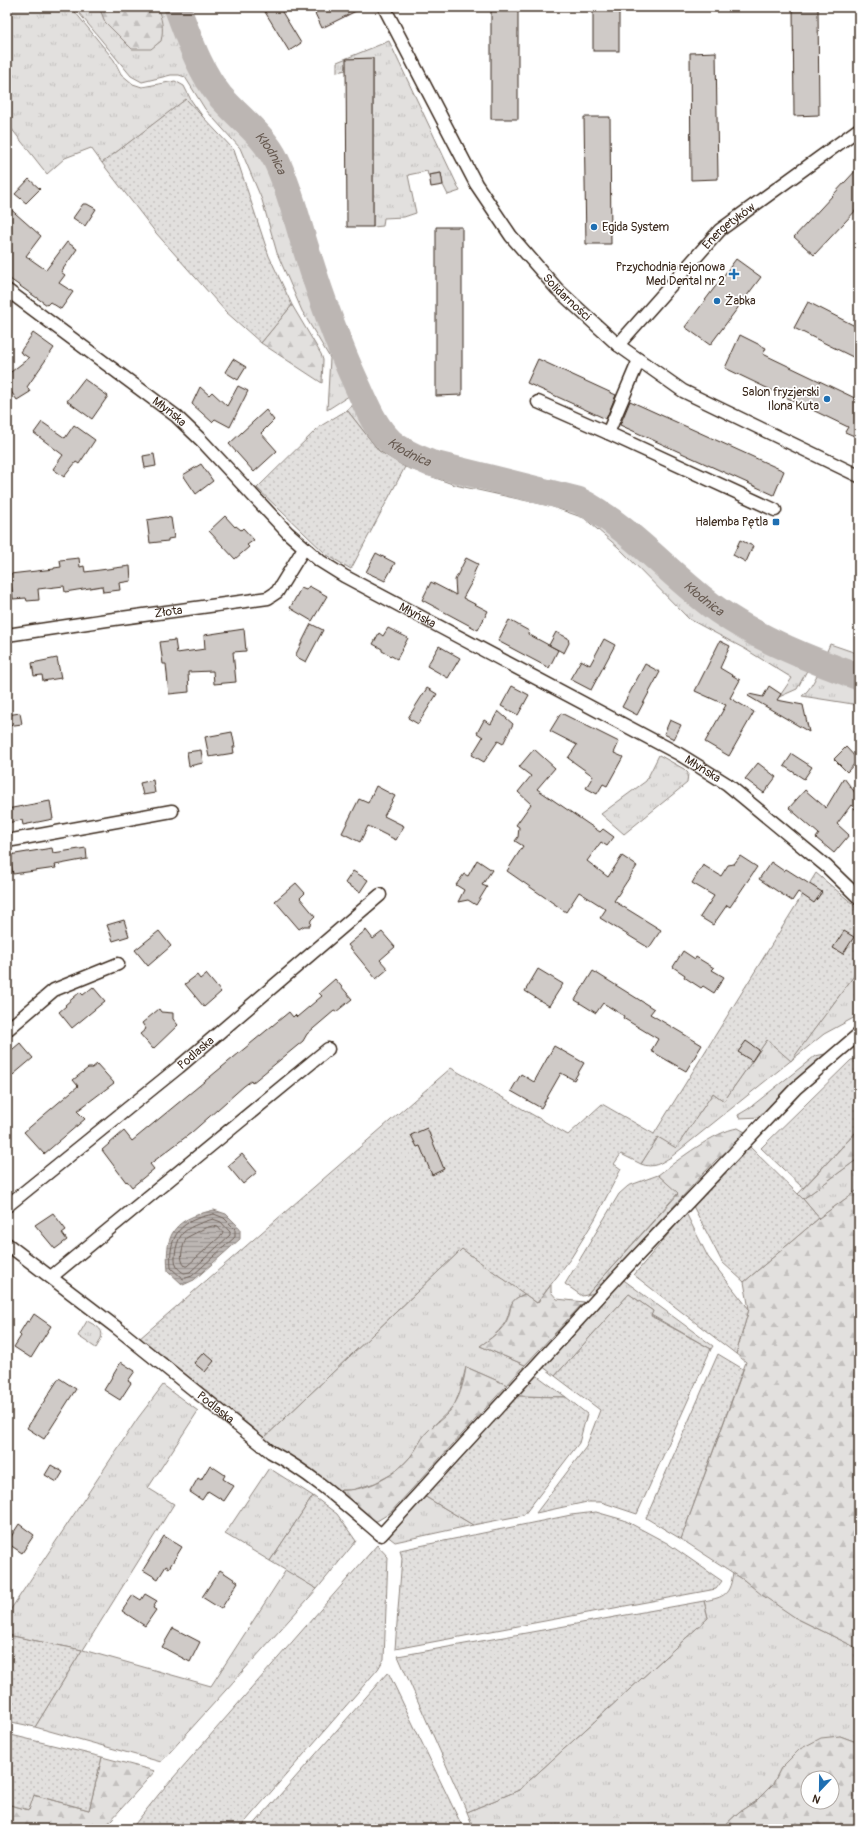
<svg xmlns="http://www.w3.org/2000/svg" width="866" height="1836" font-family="Pangolin,sans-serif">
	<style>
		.grass { fill: url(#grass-tufts); stroke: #8e857e }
		.forest { fill: url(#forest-firs); stroke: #8e857e; fill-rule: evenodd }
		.garden { fill: url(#garden-dots); stroke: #8e857e }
		.water { fill: url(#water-rules); stroke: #887e77 }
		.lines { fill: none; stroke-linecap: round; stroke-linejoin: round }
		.shore { stroke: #6f625a; stroke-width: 1 }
		.river { stroke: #bcb6b3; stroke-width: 27 }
		.building { fill: #cfcac7; stroke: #3b2a1e }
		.minor-casing { stroke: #3b2a1e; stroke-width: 15 }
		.minor { stroke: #fff; stroke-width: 12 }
		.poi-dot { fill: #1f6fb2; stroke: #fff; stroke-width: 1.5 }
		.labels { text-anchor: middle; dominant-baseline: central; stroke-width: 3.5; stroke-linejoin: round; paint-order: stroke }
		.poi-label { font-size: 12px; fill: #3b2a1e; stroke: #fff; text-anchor: end }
		.street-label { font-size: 12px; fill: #3b2a1e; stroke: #fff }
		.water-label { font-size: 13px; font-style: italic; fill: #685b52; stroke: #fff }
	</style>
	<defs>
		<pattern id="grass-tufts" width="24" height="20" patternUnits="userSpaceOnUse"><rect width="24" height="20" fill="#e2e0de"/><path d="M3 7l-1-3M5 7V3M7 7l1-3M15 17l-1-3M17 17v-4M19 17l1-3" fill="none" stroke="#c3c0be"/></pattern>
		<pattern id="forest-firs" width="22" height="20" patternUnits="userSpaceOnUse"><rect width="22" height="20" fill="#e2e0de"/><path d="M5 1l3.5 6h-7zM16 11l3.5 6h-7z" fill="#c3c0be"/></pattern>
		<pattern id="garden-dots" width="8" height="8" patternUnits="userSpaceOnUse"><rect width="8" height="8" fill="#e2e0de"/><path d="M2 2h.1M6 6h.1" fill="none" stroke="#c3c0be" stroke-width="1.8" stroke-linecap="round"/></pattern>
		<pattern id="water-rules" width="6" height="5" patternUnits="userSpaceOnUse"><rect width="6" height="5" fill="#bcb6b3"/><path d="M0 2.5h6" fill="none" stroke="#9a9491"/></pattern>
	</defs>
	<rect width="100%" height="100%" fill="#fff"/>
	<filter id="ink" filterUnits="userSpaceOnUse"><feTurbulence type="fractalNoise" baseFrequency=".025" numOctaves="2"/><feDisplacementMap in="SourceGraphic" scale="8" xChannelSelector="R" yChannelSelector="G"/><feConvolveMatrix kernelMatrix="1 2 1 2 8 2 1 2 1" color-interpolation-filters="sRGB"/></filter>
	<g filter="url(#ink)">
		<g class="grass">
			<polygon points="7,7 71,7 114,60 121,74 133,84 142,87 175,81 184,86 191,100 203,117 186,100 102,163 91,148 65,158 47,174 7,123"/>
			<polygon points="74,7 171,7 191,63 198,76 219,103 264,149 271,161 322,313 352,394 327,410 330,358 302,311 277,253 262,200 240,148 205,109 185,77 179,75 171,75 142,82 131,76"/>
			<polygon points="389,41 460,191 448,195 443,185 441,173 428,175 427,171 408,175 416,213 404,217 384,218 383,226 373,227 373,59 347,59 346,70 337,72 337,62"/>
			<polygon points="357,402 368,424 378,436 399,455 410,460 454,474 569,503 601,519 617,531 710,610 764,642 811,663 797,689 779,697 792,678 745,649 689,619 618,547 584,518 550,506 455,485 405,467 379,451 347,410"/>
			<polygon points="830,644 859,654 859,669 825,656"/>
			<path d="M821 667 859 681V705L802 696C811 689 816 677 821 667Z"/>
			<polygon points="659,755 684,769 688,773 687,783 624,834 601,814 646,781"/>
			<path d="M859 969V1015L824 1034 671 1157C661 1163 653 1169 641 1164L658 1137 676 1147 713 1093 724 1101 767 1040 791 1060Z"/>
			<polygon points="825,1054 767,1114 761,1117 739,1118 738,1115 748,1109 810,1060 815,1056"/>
			<polygon points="859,1158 859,1189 819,1218 803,1199"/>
			<path d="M462 1249 525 1294C505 1301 513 1311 504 1324 498 1333 489 1340 480 1346L525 1365 507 1385 466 1367 460 1391 454 1406 432 1427 422 1439 411 1456 396 1472 375 1483 352 1490H333L264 1438Z"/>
			<polygon points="621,1278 713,1346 711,1349 651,1315 653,1311 629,1294 555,1376 542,1366"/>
			<path d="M87 1321C103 1329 106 1332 96 1348L78 1336Z"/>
			<polygon points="535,1374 566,1397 513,1396"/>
			<polygon points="163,1385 198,1411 148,1488 174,1504 83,1650 211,1686 286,1570 317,1589 161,1762 35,1727 82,1650 7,1635 7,1615 138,1418"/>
			<polygon points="269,1468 313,1496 270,1561 225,1534"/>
			<polygon points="424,1496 473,1525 395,1542 386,1535"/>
			<path d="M733 1572 796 1618 859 1649V1743L840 1736 781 1768 773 1784 756 1801 739 1812 721 1829H474L467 1812 519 1790 708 1618 704 1601C725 1597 730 1595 733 1572Z"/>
		</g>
		<g class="forest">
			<path d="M99 7H157C162 19 164 28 161 41L151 49H132L105 22Z"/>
			<polygon points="292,305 321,354 323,360 322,383 261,343"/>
			<path d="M738 1128 745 1132 744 1137 716 1160 594 1293 587 1295 678 1194 658 1175C678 1160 715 1131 738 1128Z"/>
			<polygon points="859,1129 859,1158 803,1199 798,1194"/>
			<polygon points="859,1189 859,1649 796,1618 762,1595 744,1580 681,1539 746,1362 736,1354 749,1309 744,1282 819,1218"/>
			<path d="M551 1285V1292L557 1299 584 1302 525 1365 480 1346C490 1339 502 1331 507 1320 513 1306 507 1301 525 1294L537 1303Z"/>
			<path d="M466 1367 507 1385 390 1513 377 1521H372L333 1490C363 1493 392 1479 411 1456 417 1449 420 1440 426 1433 435 1423 448 1416 454 1405 461 1394 464 1380 466 1367Z"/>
			<path d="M840 1736 859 1743V1829H721L739 1812 756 1801 773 1784 781 1768 800 1749 821 1738ZM808 1778H832V1802H808Z"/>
			<polygon points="102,1757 155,1771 103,1829 7,1829 7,1804 29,1810 33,1795 89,1810"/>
		</g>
		<g class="garden">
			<polygon points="186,99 234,150 269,256 292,305 261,343 226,312 156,233 102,163"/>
			<polygon points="347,410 379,451 405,467 351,569 327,555 257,488 319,427"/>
			<polygon points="816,873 853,904 859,915 859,969 791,1061 767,1040 724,1101 713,1093 676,1148 658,1137 641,1164 621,1154 614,1164 621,1169 595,1219 571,1258 537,1303 462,1249 264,1438 139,1339 451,1068 568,1135 602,1104 654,1134"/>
			<polygon points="859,1059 859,1129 803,1188 761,1148 851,1060"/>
			<polygon points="749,1146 803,1199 819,1218 744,1282 722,1262 693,1206"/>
			<polygon points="658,1175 678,1193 587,1295 582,1296 565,1284 619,1194 628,1186"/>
			<polygon points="686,1213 708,1257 749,1309 736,1354 634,1275"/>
			<polygon points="629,1294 653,1311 651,1316 711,1349 637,1514 601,1502 587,1502 536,1513 586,1447 600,1410 555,1376"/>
			<polygon points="718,1354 743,1369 681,1539 646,1518"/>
			<polygon points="513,1396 566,1397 587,1414 579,1443 524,1515 473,1525 424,1496"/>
			<polygon points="313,1496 337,1514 356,1541 317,1589 270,1561"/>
			<polygon points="596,1512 624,1520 667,1543 722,1581 716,1589 395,1649 402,1558 400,1550 571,1515"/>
			<polygon points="377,1545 388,1557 384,1659 378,1669 239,1829 131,1829 159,1794"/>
			<polygon points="704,1601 708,1618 519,1790 467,1812 398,1656"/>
			<polygon points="7,1635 82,1650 35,1727 7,1721"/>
			<polygon points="388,1672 461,1824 456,1829 250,1829"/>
			<polygon points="7,1734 102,1757 89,1810 34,1795 29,1810 7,1804"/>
		</g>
		<path class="water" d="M214 1210 226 1214 240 1228V1239L194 1280 183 1285 168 1271C164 1231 176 1219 214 1210Z"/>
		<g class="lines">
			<g class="shore">
				<path d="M214 1214 224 1218 235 1229V1237L192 1276 183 1279 171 1268C168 1234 181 1220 214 1214Z"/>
				<path d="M213 1219 221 1222 230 1232V1235L190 1272 184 1273C182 1272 178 1269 177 1267 172 1260 177 1237 184 1232 192 1225 204 1222 213 1219Z"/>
				<path d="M213 1226 218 1227 223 1233 222 1235 187 1266H185C178 1259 183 1246 186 1238L205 1228Z"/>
			</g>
			<path class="river" id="s1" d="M177 7C189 38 199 70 220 96 238 117 264 135 276 160 290 189 297 221 307 252 321 297 337 342 357 385 366 404 374 427 391 442 402 452 416 457 430 463L578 500C631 527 670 576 719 611 761 640 811 660 859 677"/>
		</g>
		<g class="building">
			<polygon points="262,7 279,7 301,43 289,51"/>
			<polygon points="312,7 364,7 322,28"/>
			<rect x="491" y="7" width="27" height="112"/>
			<rect x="593" y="7" width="26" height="44"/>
			<polygon points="793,7 818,7 819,115 794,116"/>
			<polygon points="716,52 718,179 691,180 690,53"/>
			<polygon points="373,58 373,227 347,227 346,59"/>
			<polygon points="584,117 610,117 611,244 586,244"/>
			<polygon points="859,167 859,207 814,255 794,237"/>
			<polygon points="441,173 443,185 431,187 429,175"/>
			<polygon points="29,179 40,189 26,203 15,194"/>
			<polygon points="83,204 87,204 96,209 85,226 73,218"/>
			<polygon points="7,206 41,236 26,256 46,270 67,242 77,249 61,272 65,275 59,283 73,292 61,309 50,302 47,305 7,277"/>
			<polygon points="436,227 462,227 462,395 436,396"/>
			<polygon points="736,259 761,277 710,345 685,327"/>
			<polygon points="808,302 859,328 859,360 794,328"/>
			<polygon points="33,333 54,348 27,387 30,392 17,400 7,386 7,375 29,358 20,352"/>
			<polygon points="740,335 766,348 763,354 859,400 859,438 845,432 848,427 725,368"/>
			<polygon points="233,359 246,367 238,380 225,372"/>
			<polygon points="538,359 616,395 606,419 527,383"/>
			<polygon points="84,379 108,396 92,419 67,401"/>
			<polygon points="238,386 248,391 230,427 215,419 212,422 192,404 200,387 209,395 212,392 227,406"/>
			<polygon points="630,401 784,471 774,495 620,425"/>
			<polygon points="266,410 274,420 261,433 277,451 254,472 229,444"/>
			<polygon points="42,422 65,438 74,425 95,440 79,464 76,462 64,477 53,469 63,455 34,433"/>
			<polygon points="154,454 156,466 145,468 143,456"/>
			<polygon points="201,464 213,481 196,494 183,475"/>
			<polygon points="225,516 235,527 236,526 241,530 243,528 254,540 247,545 249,547 235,559 209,531"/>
			<polygon points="165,517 171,518 174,538 168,539 168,541 150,543 147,520"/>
			<polygon points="740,540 753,546 746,562 733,555"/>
			<polygon points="376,553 395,563 385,581 366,572"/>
			<polygon points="79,558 80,567 84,566 85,572 130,566 131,581 119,583 120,590 103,592 102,586 65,592 64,586 38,589 39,600 27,601 26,598 13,599 10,574 54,569 54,568 61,567 60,560"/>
			<polygon points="466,558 478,564 473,575 474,578 463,598 488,611 478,630 422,600 431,582 456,595 455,580"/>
			<polygon points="309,586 327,596 312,621 290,608 301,588 306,590"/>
			<polygon points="509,620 529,631 528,634 558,650 549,668 498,641"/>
			<polygon points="311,624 323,630 306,662 295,656"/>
			<polygon points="388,628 408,638 397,659 382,651 382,649 373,644 379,633 383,636"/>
			<polygon points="244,629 246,651 233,652 236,682 214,684 213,671 188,672 189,692 169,694 166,664 163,664 160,642 175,640 177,653 205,649 204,635"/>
			<polygon points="556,632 568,638 569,643 564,653 549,645"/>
			<polygon points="604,639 615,645 591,690 570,679 581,660 590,665"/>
			<polygon points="720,641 730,646 720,668 740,680 730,698 754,712 729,756 705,742 726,705 695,691"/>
			<polygon points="439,646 460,658 448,678 427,666"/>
			<polygon points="57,658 61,678 43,681 42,675 34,676 32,663"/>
			<polygon points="645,664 660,672 637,715 622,707"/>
			<polygon points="512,686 529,695 518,715 501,706"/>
			<polygon points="769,686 781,694 777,700 803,705 809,732 748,696 749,694 763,697"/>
			<polygon points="427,688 437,694 418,724 408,718"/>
			<polygon points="498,711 513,724 503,744 498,741 484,762 472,755 483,737 477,733 484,720 491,724"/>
			<polygon points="20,713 22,724 7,726 7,715"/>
			<polygon points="561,713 619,742 614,753 623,757 607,786 603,784 597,794 586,788 593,776 568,758 577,745 550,731"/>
			<polygon points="670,720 681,725 674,739 664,734"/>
			<polygon points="232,732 235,747 233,747 234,753 209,757 205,737"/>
			<polygon points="846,747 858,760 847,772 834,759"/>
			<polygon points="534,749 555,768 537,789 600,832 603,829 614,837 607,846 601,842 587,861 608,877 622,856 637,866 614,901 661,930 649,948 600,918 606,909 579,892 566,912 507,871 523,846 515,841 518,837 519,827 516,825 531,804 518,792 531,776 519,767"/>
			<polygon points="201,750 203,763 189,766 187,752"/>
			<polygon points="792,754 812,767 804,779 784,766"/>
			<polygon points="758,763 776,777 764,793 745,779"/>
			<polygon points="844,778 859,798 859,813 851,805 837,824 849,835 834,853 816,838 819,834 789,808 805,790 826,808"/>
			<polygon points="153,780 155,793 143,795 140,783"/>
			<polygon points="376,786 395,796 384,816 404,826 396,840 368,826 360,842 342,833 359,799 368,803"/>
			<polygon points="50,801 53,819 23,825 22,820 7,823 7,809"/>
			<polygon points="52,848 53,853 86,848 87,859 55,865 56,868 13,874 9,855"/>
			<polygon points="740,856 757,867 730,907 727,905 713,925 700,917 714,896 692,883 703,865 721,876 728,865 734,864"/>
			<polygon points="477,860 492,870 482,885 487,887 476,905 468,900 458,902 464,890 456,885 464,874 468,876"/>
			<polygon points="771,862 784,871 786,869 822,892 814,903 798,892 792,901 759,879"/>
			<polygon points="353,871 368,880 360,892 345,883"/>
			<polygon points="296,883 305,893 300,898 315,916 311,920 310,926 304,926 299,929 275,901"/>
			<polygon points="124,920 129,936 113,941 107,925"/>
			<polygon points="366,930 373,939 382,932 395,947 380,960 388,969 376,979 348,945"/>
			<polygon points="159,931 171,946 148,966 135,950"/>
			<polygon points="844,931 854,937 843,954 833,948"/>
			<polygon points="683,951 695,959 696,957 714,968 712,970 724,977 714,993 703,986 701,988 684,977 685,975 673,967"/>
			<polygon points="538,969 563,984 549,1006 525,991"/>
			<polygon points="593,971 654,1009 650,1014 702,1045 686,1071 651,1051 658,1039 623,1018 624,1016 603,1003 596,1013 575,1000"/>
			<polygon points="206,974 221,992 204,1007 185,984 197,975 200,979"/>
			<polygon points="335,979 352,999 336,1012 334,1011 307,1034 303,1041 252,1083 251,1081 244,1086 191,1133 150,1164 154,1169 132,1187 127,1181 126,1182 102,1150 124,1131 132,1141 289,1012 293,1017 295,1015 297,1017 322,996 319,993"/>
			<polygon points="93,987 105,1001 72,1028 59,1012 66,1006 65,1005 80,992 83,995"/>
			<polygon points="159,1009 161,1012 173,1013 173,1019 178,1025 153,1049 140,1034 146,1029 142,1023"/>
			<polygon points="746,1041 759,1050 752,1061 738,1052"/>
			<polygon points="20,1043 33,1058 7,1080 7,1054"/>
			<polygon points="554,1046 584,1063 574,1080 561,1073 541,1108 511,1091 521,1074 534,1082"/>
			<polygon points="97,1064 114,1083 77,1111 85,1119 44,1154 24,1132 78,1086 73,1080 88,1068 92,1068"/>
			<polygon points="427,1128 444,1169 432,1175 420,1146 417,1147 411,1135"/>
			<polygon points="242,1154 257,1172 243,1184 228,1166"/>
			<polygon points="53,1213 66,1230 62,1233 67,1240 55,1249 35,1225"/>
			<polygon points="34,1314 51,1326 31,1358 14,1347 21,1336 19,1334 27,1321 29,1322"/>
			<polygon points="204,1352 214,1361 205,1372 194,1363"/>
			<polygon points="121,1362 135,1371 128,1381 131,1383 120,1400 104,1390"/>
			<polygon points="59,1378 76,1389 44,1439 27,1428"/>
			<polygon points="51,1465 63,1472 57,1482 45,1475"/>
			<polygon points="210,1465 225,1475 223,1479 234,1486 224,1501 208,1491 202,1500 190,1492 198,1478 201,1480"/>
			<polygon points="19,1524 34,1535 22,1553 7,1543"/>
			<polygon points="164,1536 182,1547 169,1568 166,1566 158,1579 143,1570"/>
			<polygon points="220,1570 238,1582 221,1609 202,1597"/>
			<polygon points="145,1594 157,1601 153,1608 156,1610 145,1626 122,1611 133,1595 141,1600"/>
			<polygon points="173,1628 200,1642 190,1662 162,1647"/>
		</g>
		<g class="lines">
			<g class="minor-casing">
				<g id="minor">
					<path id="s2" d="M384 7 476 184 511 236 557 289 618 345 683 391 859 476"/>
					<path id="s3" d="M7 290 176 416 201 440 288 533 320 561 344 576 679 754 727 784 826 866 859 898"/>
					<path id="s4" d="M618 345 720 230 859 129"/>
					<polyline points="639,360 608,433 775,510"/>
					<polyline points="538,402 608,433"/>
					<path id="s5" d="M7 635 107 620 268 598 277 592 304 548"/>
					<polyline points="7,841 172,811"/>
					<polyline points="7,1030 54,990 118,964"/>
					<path id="s6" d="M7 1206 179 1067 380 895"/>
					<path id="s7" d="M7 1244 117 1328 271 1452C311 1473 347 1506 381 1535L622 1272 796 1088 859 1034"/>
					<polyline points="51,1277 328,1049"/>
				</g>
			</g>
			<use href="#minor" class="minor"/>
		</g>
	</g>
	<g class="poi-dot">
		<circle cx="594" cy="227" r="4"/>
		<path d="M732 268h4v4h4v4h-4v4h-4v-4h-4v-4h4z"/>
		<circle cx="717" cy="301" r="4"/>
		<circle cx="827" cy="399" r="4"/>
		<rect x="772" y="518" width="8" height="8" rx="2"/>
	</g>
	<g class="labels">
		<g class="poi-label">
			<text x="602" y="227" text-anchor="start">Egida System</text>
			<text x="725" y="267">Przychodnia rejonowa<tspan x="725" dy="14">Med Dental nr 2</tspan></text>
			<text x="725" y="301" text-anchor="start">Żabka</text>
			<text x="819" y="392">Salon fryzjerski<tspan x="819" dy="14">Ilona Kuta</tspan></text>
			<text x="768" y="522">Halemba Pętla</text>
		</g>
		<g class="street-label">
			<text stroke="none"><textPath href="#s4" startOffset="163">Energetyków</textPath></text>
			<text stroke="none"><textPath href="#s2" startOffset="345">Solidarności</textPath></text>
			<text stroke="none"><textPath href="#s3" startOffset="203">Młyńska</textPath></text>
			<text stroke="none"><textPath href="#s5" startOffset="163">Złota</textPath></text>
			<text stroke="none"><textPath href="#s3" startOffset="527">Młyńska</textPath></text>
			<text stroke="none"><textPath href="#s3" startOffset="851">Młyńska</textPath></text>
			<text stroke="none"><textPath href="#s6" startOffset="243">Podlaska</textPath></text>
			<text stroke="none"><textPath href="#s7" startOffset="265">Podlaska</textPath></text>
		</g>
		<g class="water-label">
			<text stroke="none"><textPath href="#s1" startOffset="176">Kłodnica</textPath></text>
			<text stroke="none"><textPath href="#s1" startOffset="512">Kłodnica</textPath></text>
			<text stroke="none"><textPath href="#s1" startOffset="848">Kłodnica</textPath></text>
		</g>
	</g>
	<rect width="866" height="1836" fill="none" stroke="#fff" stroke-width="24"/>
	<rect x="12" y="12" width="842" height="1812" fill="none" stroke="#3b2a1e" stroke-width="1.5" filter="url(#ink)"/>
	<g transform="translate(820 1790) rotate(202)"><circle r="19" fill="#ffffff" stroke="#b1aaa5"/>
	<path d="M0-3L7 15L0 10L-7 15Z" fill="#1f6fb2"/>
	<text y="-6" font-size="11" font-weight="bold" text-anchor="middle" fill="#3b2a1e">N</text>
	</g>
</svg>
